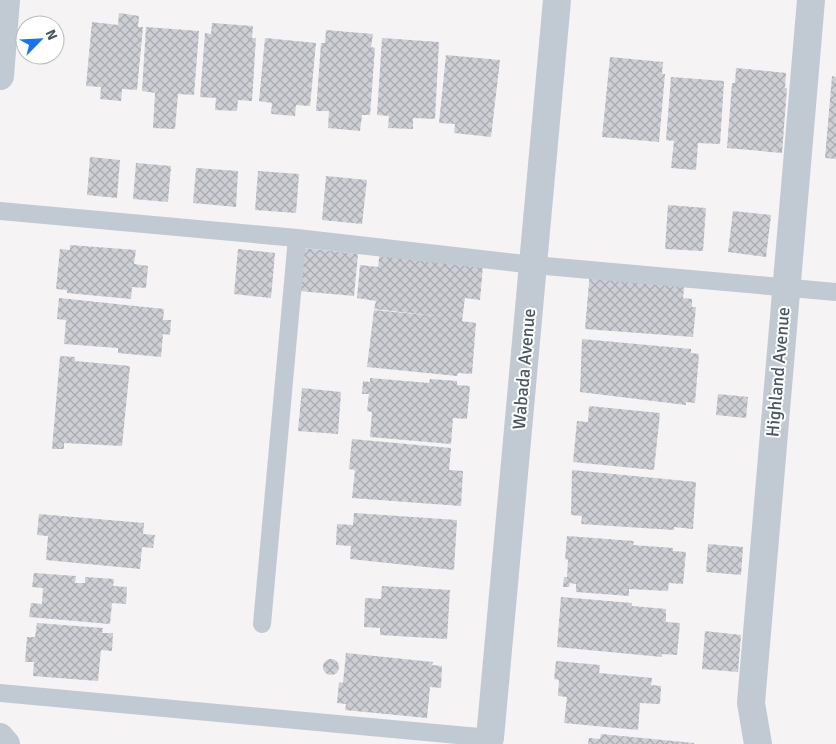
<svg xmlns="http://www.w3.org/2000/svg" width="836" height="744" font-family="Signika,sans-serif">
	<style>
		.building { fill: url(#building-cross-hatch) }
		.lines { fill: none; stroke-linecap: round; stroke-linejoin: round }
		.lane { stroke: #c1cad2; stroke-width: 18 }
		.street { stroke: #c1cad2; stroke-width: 28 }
		.labels { text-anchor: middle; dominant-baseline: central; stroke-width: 4; stroke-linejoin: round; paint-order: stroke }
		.street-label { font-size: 18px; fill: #4a5661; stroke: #fff }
	</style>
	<defs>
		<pattern id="building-cross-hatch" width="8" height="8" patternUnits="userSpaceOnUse" patternTransform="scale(1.25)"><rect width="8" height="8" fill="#cdcfd5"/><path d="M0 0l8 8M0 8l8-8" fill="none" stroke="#a8abb0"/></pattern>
	</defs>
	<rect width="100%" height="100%" fill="#f5f3f3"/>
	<g class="building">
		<polygon points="119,13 139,16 138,27 143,27 137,90 122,89 121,101 100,99 101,87 86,86 92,22 118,25"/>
		<polygon points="212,23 253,26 252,38 256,38 252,101 238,100 237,111 215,110 216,98 200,97 205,33 211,34"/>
		<polygon points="146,27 199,31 194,95 178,94 175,129 153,128 155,93 142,91"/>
		<polygon points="326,30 373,34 371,47 375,48 370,115 362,115 360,131 328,128 329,111 316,111 321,43 325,43"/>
		<polygon points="265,38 316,43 310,106 296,105 295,116 271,114 272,103 259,101"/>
		<polygon points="382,38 439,42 435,119 413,118 413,129 388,128 389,116 377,115"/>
		<polygon points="446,55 500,60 491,137 454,133 455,124 439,123"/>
		<polygon points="610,57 663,62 662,74 665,74 659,142 602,137"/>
		<polygon points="736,68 786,73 785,88 787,88 782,153 727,148 732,83 735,83"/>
		<polygon points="832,76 836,77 836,159 825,158"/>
		<polygon points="671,77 724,81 720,144 698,143 696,170 671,168 674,141 666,140"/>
		<polygon points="90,157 120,160 117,198 87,195"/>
		<polygon points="136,163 171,166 168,202 133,199"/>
		<polygon points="196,168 238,171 236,207 193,203"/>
		<polygon points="258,171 299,174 296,213 255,210"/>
		<polygon points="326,176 367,180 362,224 322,220"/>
		<polygon points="668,205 706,208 703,251 665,249"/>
		<polygon points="733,211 771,215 766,257 728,252"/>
		<polygon points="70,245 136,250 134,264 148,266 146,288 132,287 131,299 67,293 67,290 56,289 60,249 70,250"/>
		<polygon points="303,248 358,254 354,296 299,291"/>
		<polygon points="238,249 275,253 271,298 234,294"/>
		<polygon points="380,252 483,265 480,300 465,298 462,321 476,323 472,374 458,373 457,376 367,367 374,310 446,317 374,309 376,301 357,298 360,265 378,267"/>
		<polygon points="590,272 685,280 683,298 692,299 692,307 696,307 693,337 585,329"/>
		<polygon points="59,298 164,309 163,320 171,320 170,335 163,334 161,357 118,353 118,348 64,344 66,320 57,319"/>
		<polygon points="582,339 691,349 691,353 699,354 695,403 686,402 686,405 580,392"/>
		<polygon points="60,356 75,357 75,361 130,366 122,446 64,443 64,449 52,449"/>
		<polygon points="370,378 429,383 430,379 457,381 457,385 470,386 467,419 453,418 451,444 370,437 372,412 367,411 369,394 362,394 363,381 370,382"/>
		<polygon points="302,388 341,392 338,434 298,431"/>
		<polygon points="718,394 748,397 746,418 716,415"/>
		<polygon points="589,406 660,413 654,470 573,462 577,421 588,422"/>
		<polygon points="352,439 451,448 449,470 463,471 461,506 352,498 355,470 349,469"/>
		<polygon points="572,470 696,482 693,529 674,527 674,530 581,524 582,516 571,515"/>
		<polygon points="354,513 457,520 454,570 350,559 351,546 336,545 337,524 353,525"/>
		<polygon points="39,514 144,523 143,534 155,535 153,548 142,547 140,569 46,560 48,536 37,535"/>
		<polygon points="567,536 634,541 633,545 673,548 673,551 686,552 683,584 669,583 668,591 629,589 629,596 576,592 576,584 570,583 569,587 563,587 564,577 567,577 568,560 565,559"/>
		<polygon points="708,544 743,547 741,575 706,572"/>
		<polygon points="34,573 76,576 75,583 85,583 85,577 114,579 113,586 127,587 126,604 112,603 110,624 29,617 31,603 42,604 43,588 32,587"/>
		<polygon points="382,586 450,590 447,639 380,635 380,628 364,627 365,598 381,599"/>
		<polygon points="561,597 632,603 632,606 666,609 666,622 680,623 677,655 662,654 662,657 557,647"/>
		<polygon points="37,623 103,628 102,633 113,633 112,651 101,650 98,681 33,676 34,662 25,662 27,637 35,637"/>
		<polygon points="705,631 741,635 738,672 702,669"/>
		<polygon points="346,653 433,662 432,665 442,666 441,688 430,687 427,718 345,710 346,704 337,703 339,682 343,683"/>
		<circle cx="331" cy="667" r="8"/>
		<polygon points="556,661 600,665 599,673 652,678 651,685 661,686 660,704 640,703 638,730 564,723 567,697 558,696 559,680 554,679"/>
		<polygon points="601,734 694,743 694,744 588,744 589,738 600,739"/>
	</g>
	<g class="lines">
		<g class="lane">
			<polyline points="0,211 297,238 534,265 836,292"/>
			<polyline points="262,624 297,238"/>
			<polyline points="0,693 490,738 492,744"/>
		</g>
		<g class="street">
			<polyline points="0,76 6,0"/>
			<polyline points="0,737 6,744"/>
			<polyline points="490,738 557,0"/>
			<polyline points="758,744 751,703 811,0"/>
		</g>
	</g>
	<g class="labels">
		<g class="street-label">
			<text transform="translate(524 369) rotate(-85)">Wabada Avenue</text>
			<text transform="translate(778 372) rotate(-85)">Highland Avenue</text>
		</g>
	</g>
	<g transform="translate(40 40) rotate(66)"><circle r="24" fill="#ffffff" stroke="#b7bbc0"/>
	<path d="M0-4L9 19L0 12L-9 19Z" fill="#1a73e8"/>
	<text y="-8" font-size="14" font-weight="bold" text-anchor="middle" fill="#4a5661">N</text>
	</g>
</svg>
